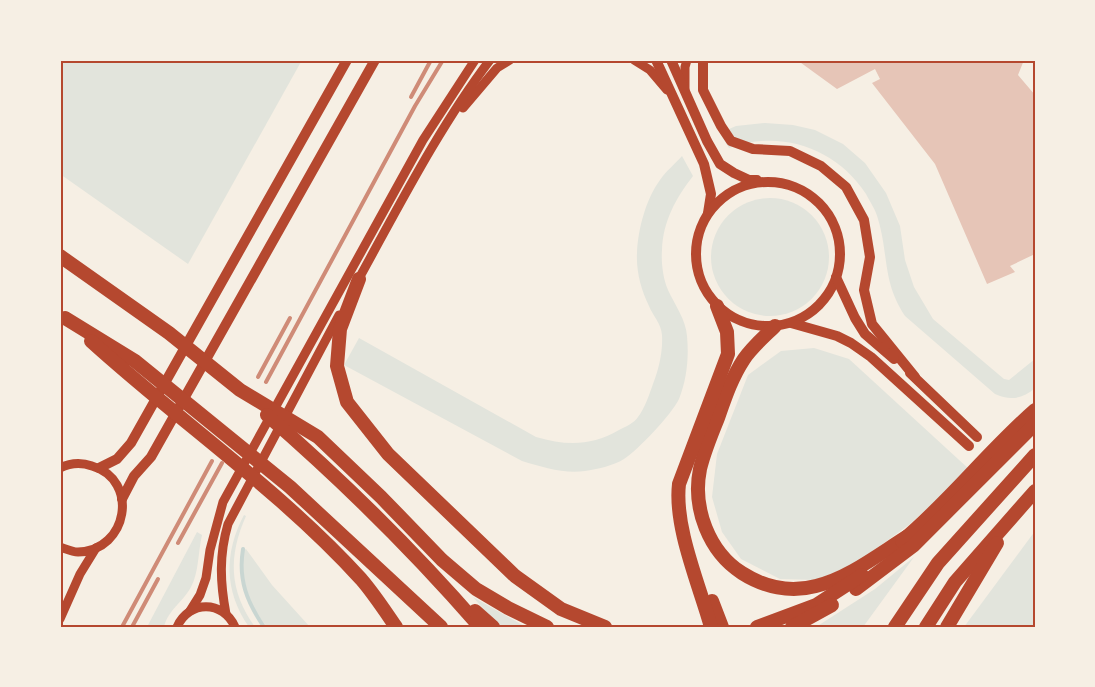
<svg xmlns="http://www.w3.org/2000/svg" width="1095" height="687" font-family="'Noto Sans',sans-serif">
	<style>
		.green { fill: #e2e4dc }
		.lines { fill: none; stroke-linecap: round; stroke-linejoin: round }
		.stream { stroke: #c9d6d2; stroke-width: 4 }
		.building { fill: #e6c5b7 }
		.tertiary { stroke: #b5482f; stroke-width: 9 }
		.secondary { stroke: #b5482f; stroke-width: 10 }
		.motorway { stroke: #b5482f; stroke-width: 14 }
		.rail { stroke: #cf8b77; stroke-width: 4 }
		.neatline { fill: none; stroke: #b5482f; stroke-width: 2 }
	</style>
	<rect width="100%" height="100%" fill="#f6efe4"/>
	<g class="green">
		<polygon points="60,60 302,60 188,264 60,174"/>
		<path d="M765 123 793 125 815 130 843 144 865 163 886 193 900 226 905 260 914 287 933 319 1004 379 1009 380 1035 359V388C1023 399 1010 401 995 394L905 316C882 281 889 256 878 219 876 210 870 202 866 194 836 148 781 129 729 148L720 133 736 126Z"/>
		<path d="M682 156 693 176C676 198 663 221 662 250 661 262 663 279 668 290 675 305 686 320 687 336 689 357 687 379 679 399 672 414 638 450 624 459 613 466 597 469 585 471 564 474 542 467 522 461L344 365 359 338 536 437C567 446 591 446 619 430 625 427 634 423 638 417 645 408 649 395 653 384 659 369 663 351 662 335 661 323 653 316 649 306 641 290 636 271 637 253 638 229 646 199 660 180 666 171 675 164 682 156Z"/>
		<circle cx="770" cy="257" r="59"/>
		<polygon points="814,348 849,359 970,470 910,524 858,562 817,580 780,579 741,559 722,532 712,497 717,454 748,375 781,351"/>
		<path d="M244 515 246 516C228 556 229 591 255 627H249C224 591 224 553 244 515Z"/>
		<polygon points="1035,531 1035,627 964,627"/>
		<path d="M197 532 202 535C198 552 199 572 191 587 183 602 168 610 164 627H147Z"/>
		<path d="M246 549 272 585 310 627H267C247 601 241 583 244 550Z"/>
		<polygon points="914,557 863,627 816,627 875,589"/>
		<polygon points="473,597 526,627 499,627"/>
	</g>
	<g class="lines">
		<path class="stream" d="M243 549C238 580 247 602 264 627"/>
	</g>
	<polygon class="building" points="797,60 1024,60 1018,75 1035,95 1035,254 1010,266 1015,272 987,284 935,164 872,83 880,79 875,69 837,89"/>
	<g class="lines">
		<g class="tertiary">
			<polyline points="634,60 650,70 667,90"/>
			<polyline points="685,89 685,67 687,60"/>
			<polyline points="463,108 497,68 510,60"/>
			<path d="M357 282C398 208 439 127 490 60"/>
			<path d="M60 468C70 463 81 462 92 466 140 480 128 551 78 552 72 552 66 549 60 547"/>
			<polyline points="190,611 200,595 206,578 210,550 223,502 423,140 475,60"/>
			<path d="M226 614C220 582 219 555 228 524L339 315"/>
			<polyline points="60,619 80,574 96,548"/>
			<path d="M177 627C189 600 223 600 235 627"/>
		</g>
		<g class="secondary">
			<polyline points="656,60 704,164 711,194 708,213"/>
			<polyline points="671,60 707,141 720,164 734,173 749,180 757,180"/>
			<polyline points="703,60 703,90 721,126 731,141 753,149 790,151 821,166 846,187 864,220 870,257 864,290 872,324 915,377"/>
			<circle cx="768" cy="254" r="72"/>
			<polyline points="836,277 855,318 865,334 894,359"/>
			<polyline points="791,323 837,336 851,343 871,357 969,446"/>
			<polyline points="910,373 977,437"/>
			<polyline points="99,468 117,459 131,443 347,60"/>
			<polyline points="122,499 134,476 151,457 375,60"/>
		</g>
		<g class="motorway">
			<polyline points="60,256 169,333 240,390 318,437 381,497 442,560 476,589 508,608 547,627"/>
			<polyline points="359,279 340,329 337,366 347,402 388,454 515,576 561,609 605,627"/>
			<polyline points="65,318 135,361 290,487 441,627"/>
			<path d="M775 326C765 336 752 347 744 359 732 377 725 398 718 418 711 435 704 452 700 469 692 508 709 552 742 573 764 587 790 593 816 586 849 578 879 554 908 536"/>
			<path d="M91 341C180 422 280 490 361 579 374 594 385 611 396 627"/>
			<path d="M267 415C343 481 414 551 480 627"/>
			<path d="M902 541C950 501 988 451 1035 410"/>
			<polyline points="856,589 913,546 1035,424"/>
			<polyline points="712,601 722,627"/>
			<polyline points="475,611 493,627"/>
			<path d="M711 627C699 584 674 527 679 484L728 354 727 332 717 306"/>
			<polyline points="757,627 816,605 862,575"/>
			<polyline points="792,627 832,605"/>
			<polyline points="895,627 938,563 1035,455"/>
			<polyline points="926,627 955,582 1035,491"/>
			<polyline points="947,627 997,543"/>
		</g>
		<g class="rail">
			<polyline points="411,97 431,60"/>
			<polyline points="258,377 290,318"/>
			<polyline points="266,382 415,106 443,60"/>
			<polyline points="178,543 222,463"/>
			<polyline points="122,627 212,461"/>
			<polyline points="132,627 158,579"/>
		</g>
	</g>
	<rect width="1095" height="687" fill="none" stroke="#f6efe4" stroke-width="123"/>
	<rect x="62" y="62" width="972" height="564" class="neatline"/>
</svg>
